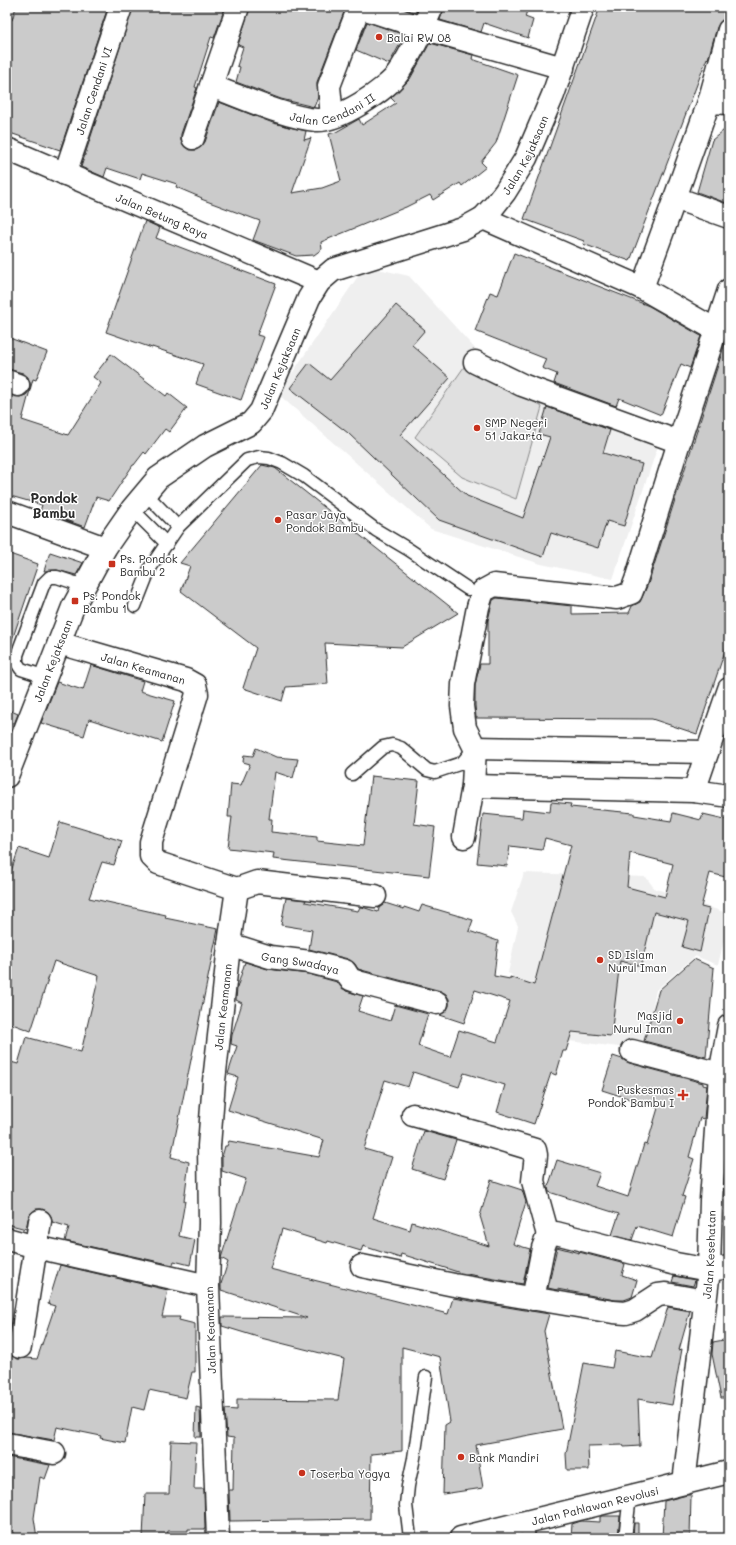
<svg xmlns="http://www.w3.org/2000/svg" width="736" height="1545" font-family="Mali,sans-serif">
	<style>
		.built { fill: #efefef }
		.green { fill: #e0e0e0; stroke: #868686 }
		.building { fill: #cbcbcb; stroke: #2b2b2b; fill-rule: evenodd }
		.lines { fill: none; stroke-linecap: round; stroke-linejoin: round }
		.lane-casing { stroke: #2b2b2b; stroke-width: 15 }
		.street-casing { stroke: #2b2b2b; stroke-width: 25 }
		.secondary-casing { stroke: #2b2b2b; stroke-width: 25 }
		.lane { stroke: #fff; stroke-width: 12 }
		.street { stroke: #fff; stroke-width: 22 }
		.secondary { stroke: #fff; stroke-width: 22 }
		.poi-dot { fill: #c8321e; stroke: #fff; stroke-width: 1.5 }
		.labels { text-anchor: middle; dominant-baseline: central; stroke-width: 3; stroke-linejoin: round; paint-order: stroke }
		.poi-label { font-size: 11px; fill: #2b2b2b; stroke: #fff; text-anchor: start }
		.street-label { font-size: 11px; fill: #2b2b2b; stroke: #fff }
		.quarter-label { font-size: 13px; font-weight: bold; fill: #2b2b2b; stroke: #fff }
	</style>
	<rect width="100%" height="100%" fill="#fff"/>
	<filter id="ink" filterUnits="userSpaceOnUse"><feTurbulence type="fractalNoise" baseFrequency=".025" numOctaves="2"/><feDisplacementMap in="SourceGraphic" scale="8" xChannelSelector="R" yChannelSelector="G"/><feConvolveMatrix kernelMatrix="1 2 1 2 8 2 1 2 1" color-interpolation-filters="sRGB"/></filter>
	<g filter="url(#ink)">
		<g class="built">
			<polygon points="365,266 409,276 488,363 660,440 613,579 541,564 431,529 278,394"/>
			<polygon points="524,873 646,877 654,888 729,914 729,919 718,965 695,956 656,990 644,1050 569,1041 572,1011 506,998 512,975 508,973 518,926 511,912"/>
		</g>
		<polygon class="green" points="471,357 542,407 516,499 462,477 415,437"/>
		<g class="building">
			<polygon points="16,7 108,7 60,150 7,132 7,29 10,19 12,20"/>
			<polygon points="133,7 225,7 214,38 211,37 195,87 197,88 181,134 181,141 184,146 189,150 196,150 201,147 205,142 219,102 273,123 306,131 304,140 311,138 292,193 322,188 341,181 329,134 336,132 359,119 362,125 396,103 391,98 410,79 430,43 473,55 472,59 518,75 496,143 481,162 486,167 462,186 460,183 433,200 430,195 406,207 321,242 322,249 314,255 296,256 253,240 260,221 201,199 202,198 176,187 177,184 142,173 140,179 107,168 104,177 81,167"/>
			<polygon points="250,7 346,7 317,82 318,97 314,107 281,99 236,82 240,67 237,66 243,47 238,45"/>
			<polygon points="400,7 418,7 416,13"/>
			<polygon points="444,7 528,7 525,17 533,20 528,38 484,23 481,32 440,20"/>
			<polygon points="600,7 729,7 729,18 721,21 717,27 708,59 707,58 630,261 583,244 584,241 524,219"/>
			<polygon points="367,22 405,35 389,64 356,50"/>
			<polygon points="729,126 729,204 697,192 712,140"/>
			<polygon points="145,221 160,228 156,238 276,284 257,335 264,337 241,400 196,384 203,364 152,347 152,348 106,332"/>
			<polygon points="514,253 649,306 701,336 690,368 681,364 661,415 619,398 616,406 554,383 557,374 542,368 546,359 475,331 490,292 498,295"/>
			<polygon points="396,305 425,330 412,345 450,378 400,435 467,496 523,518 550,437 539,434 547,407 610,430 603,453 642,464 624,526 607,521 598,548 551,533 543,557 439,520 348,433 290,388 309,363 330,380"/>
			<polygon points="7,337 47,352 36,380 33,379 22,420 68,435 101,383 93,377 111,354 166,396 168,393 187,408 169,432 165,429 146,454 144,452 134,465 133,465 109,501 96,497 85,527 40,511 42,505 7,495 7,394 20,397 26,395 30,390 30,383 28,377 23,373 7,369"/>
			<polygon points="727,337 729,338 729,639 697,734 652,719 476,718 475,705 475,685 480,664 488,664 488,620 493,600 497,598 572,606 572,614 629,613 632,606 640,602 648,584"/>
			<polygon points="262,465 275,468 458,613 402,647 325,643 328,684 286,687 282,701 243,688 256,648 181,591 190,566 180,563"/>
			<polygon points="50,552 83,563 76,575 57,570 44,571"/>
			<polygon points="7,553 38,564 10,646 7,645"/>
			<polygon points="91,665 143,681 140,691 175,701 162,742 89,719 84,736 41,723 57,682 83,690"/>
			<polygon points="7,709 18,714 7,742"/>
			<polygon points="256,748 276,757 298,759 293,778 275,772 269,819 272,819 271,832 317,837 317,841 363,846 371,776 419,781 414,824 435,827 429,876 273,859 274,853 228,848 232,817 228,817 231,784 241,785 250,764 243,762 244,755 253,756"/>
			<path d="M551 802 571 804 570 807 634 813V815L671 821 673 813 701 820 703 814 729 820V878L710 873 701 907 709 909 700 952 682 947 689 921 654 912 641 966 620 961 611 1036 572 1032 566 1051H563L556 1075 551 1073 534 1124 497 1112 505 1085 464 1073 459 1087 413 1072 408 1087 385 1080 364 1149 392 1157 373 1218 410 1230 412 1222 489 1246 480 1216 491 1180 522 1190 526 1202 513 1244 530 1249 523 1284 461 1273 401 1254 400 1258 363 1246 361 1251 328 1241 327 1243 282 1229 270 1269 448 1314 453 1298 549 1314 544 1331 562 1429 476 1445 483 1488 443 1494 445 1425 450 1422 440 1357 402 1347V1451L371 1454 370 1519 230 1521 229 1490H233L234 1438 227 1437 225 1409 237 1410V1399L338 1400 344 1359 261 1338 222 1326V1317L307 1318 221 1290V1284L228 1262 221 1258 246 1179 222 1171V1157L225 1146H227L229 1141 319 1157 324 1140 228 1110 238 1077 228 1074 237 1046 231 1044 232 1035 242 1003 236 1000 237 988 245 962 268 969 308 974 337 982 346 991 363 996 358 1011 390 1021 395 1005 428 1014 418 1046 450 1057 459 1030 497 1042 510 1001 475 990 464 1023 440 1015 446 1011 449 1006V999L446 994 441 991 365 971 358 969 355 964 348 959 309 949 312 930 281 925 286 898 306 900 305 902 358 911 360 907H362L378 912 379 908 385 903 404 909V907L419 912 422 905 473 920 469 931 498 941 494 976 510 979V977L534 985 571 845 545 838 542 850 510 846 507 866 477 863 483 814 522 818 523 809 550 812ZM630 853 673 864 665 897 627 887Z"/>
			<polygon points="60,822 122,841 114,865 102,862 89,898 166,915 165,918 218,929 171,1157 189,1162 184,1201 185,1201 179,1236 195,1240 190,1265 174,1261 173,1265 65,1241 69,1227 52,1222 51,1216 48,1212 42,1209 36,1209 31,1213 28,1219 26,1229 7,1224 7,1061 18,1064 26,1037 81,1052 99,976 54,961 31,1031 7,1022 7,883 19,848 49,858"/>
			<polygon points="694,959 714,968 706,1057 644,1041 659,990"/>
			<polygon points="613,1056 622,1059 629,1063 703,1083 703,1085 707,1086 704,1119 700,1118 689,1157 694,1159 682,1196 685,1197 673,1237 637,1226 632,1240 612,1235 619,1214 549,1192 548,1187 557,1160 600,1173 595,1186 628,1197 644,1144 647,1145 658,1108 602,1090"/>
			<polygon points="424,1131 456,1140 443,1179 412,1169"/>
			<polygon points="557,1247 579,1253 579,1252 625,1264 622,1275 637,1280 632,1297 624,1300 615,1300 557,1289 557,1290 548,1288"/>
			<polygon points="60,1265 168,1290 162,1317 180,1317 179,1320 195,1324 195,1372 192,1372 186,1398 149,1390 144,1410 132,1407 125,1443 100,1438 101,1436 57,1427 54,1440 7,1432 7,1415 12,1391 7,1391 7,1354 18,1359 26,1358 37,1359 55,1306 48,1304"/>
			<polygon points="674,1276 695,1280 693,1286 672,1282"/>
			<polygon points="668,1307 690,1311 679,1350 682,1349 672,1405 638,1399 640,1446 624,1447 623,1445 588,1446 589,1470 567,1470 566,1454 584,1363 612,1368 615,1351 652,1358"/>
			<polygon points="729,1339 729,1398 721,1398 712,1354 713,1342"/>
			<polygon points="196,1407 200,1408 201,1437 195,1437"/>
			<polygon points="171,1441 196,1442 194,1489 204,1489 205,1529 188,1529 188,1531 168,1531 167,1538 143,1538 145,1494 169,1494"/>
			<polygon points="7,1457 50,1465 45,1479 40,1477 34,1518 37,1538 14,1538 12,1527 7,1528"/>
			<polygon points="687,1495 691,1495 690,1538 662,1538 664,1501"/>
			<polygon points="603,1516 620,1516 618,1538 571,1538 572,1524 581,1521 600,1522 600,1517"/>
			<polygon points="634,1523 638,1523 638,1538 633,1538"/>
		</g>
		<g class="lines">
			<g class="lane-casing">
				<g id="lane">
					<polyline points="145,493 178,527"/>
					<polyline points="132,509 167,544"/>
					<polyline points="135,606 150,568 178,527 247,460 259,457 269,458 282,463 304,476 376,530 408,549 468,589"/>
					<polyline points="46,677 21,669 17,663 17,655 44,583 50,577 57,577 84,586"/>
					<polyline points="352,774 383,747 392,745 401,748 427,770 435,772 462,763 474,749"/>
					<polyline points="526,1522 529,1538"/>
					<polyline points="410,1538 406,1505 408,1486 414,1458 426,1377"/>
					<polyline points="625,1538 630,1496"/>
				</g>
			</g>
			<g class="street-casing">
				<g id="street">
					<polyline points="360,7 423,28 563,68"/>
					<path id="s1" d="M211 86C242 97 284 117 316 120 337 122 387 90 399 72 412 52 423 29 432 7"/>
					<polyline points="709,102 729,30"/>
					<polyline points="332,117 329,86 359,7"/>
					<polyline points="193,138 238,7"/>
					<path id="s2" d="M7 149 319 282"/>
					<path id="s3" d="M65 174 121 7"/>
					<polyline points="675,198 729,217"/>
					<polyline points="483,218 642,288 716,330"/>
					<polyline points="642,288 675,198 709,102 729,103"/>
					<polyline points="475,362 522,385 679,442"/>
					<polyline points="7,381 18,385"/>
					<polyline points="7,512 105,548"/>
					<path id="s4" d="M59 643 186 680 195 685 197 694 151 842V856L158 863 237 889"/>
					<polyline points="475,748 707,752"/>
					<polyline points="473,786 694,791 729,796"/>
					<polyline points="694,791 729,689"/>
					<polyline points="464,837 473,786 475,748 465,728 462,706 463,684 478,607 483,591 494,585 617,598 631,593 636,580 679,442 729,290"/>
					<polyline points="237,889 257,882 375,896"/>
					<path id="s5" d="M229 944 270 957 310 962 345 971 350 979 361 983 437 1003"/>
					<polyline points="632,1051 720,1074"/>
					<polyline points="413,1115 492,1137 535,1150 536,1155 533,1181 548,1235"/>
					<polyline points="7,1239 36,1247 208,1286"/>
					<polyline points="362,1266 454,1285 613,1312 626,1313 635,1310 658,1295 666,1294 705,1301"/>
					<polyline points="533,1299 543,1248 548,1235 556,1233 676,1264 709,1270 729,1267"/>
					<polyline points="20,1347 40,1221"/>
					<polyline points="7,1444 54,1453"/>
					<path id="s6" d="M684 1483 709 1270 711 1200 720 1074 729 1026"/>
					<path id="s7" d="M218 1538 208 1286 210 1223 209 1146 214 1081 230 937 237 889"/>
				</g>
			</g>
			<g class="secondary-casing">
				<g id="secondary">
					<path id="s8" d="M7 776 73 607 105 548 132 509 158 478 205 446 251 423 261 411 309 298 319 282 333 270 463 229 483 218 494 206 505 192 526 158 553 95 583 7"/>
					<path id="s9" d="M461 1538 729 1472"/>
				</g>
			</g>
			<use href="#lane" class="lane"/>
			<use href="#street" class="street"/>
			<use href="#secondary" class="secondary"/>
		</g>
	</g>
	<g class="poi-dot">
		<circle cx="379" cy="37" r="4"/>
		<circle cx="477" cy="428" r="4"/>
		<circle cx="278" cy="520" r="4"/>
		<rect x="108" y="560" width="8" height="8" rx="2"/>
		<rect x="71" y="597" width="8" height="8" rx="2"/>
		<circle cx="600" cy="960" r="4"/>
		<circle cx="680" cy="1021" r="4"/>
		<path d="M681 1089h4v4h4v4h-4v4h-4v-4h-4v-4h4z"/>
		<circle cx="461" cy="1457" r="4"/>
		<circle cx="302" cy="1473" r="4"/>
	</g>
	<g class="labels">
		<g class="poi-label">
			<text x="387" y="37">Balai RW 08</text>
			<text x="485" y="422">SMP Negeri<tspan x="485" dy="13">51 Jakarta</tspan></text>
			<text x="286" y="514">Pasar Jaya<tspan x="286" dy="13">Pondok Bambu</tspan></text>
			<text x="120" y="558">Ps. Pondok<tspan x="120" dy="13">Bambu 2</tspan></text>
			<text x="83" y="595">Ps. Pondok<tspan x="83" dy="13">Bambu 1</tspan></text>
			<text x="608" y="954">SD Islam<tspan x="608" dy="13">Nurul Iman</tspan></text>
			<text x="672" y="1015" text-anchor="end">Masjid<tspan x="672" dy="13">Nurul Iman</tspan></text>
			<text x="674" y="1089" text-anchor="end">Puskesmas<tspan x="674" dy="13">Pondok Bambu I</tspan></text>
			<text x="469" y="1457">Bank Mandiri</text>
			<text x="310" y="1473">Toserba Yogya</text>
		</g>
		<g class="street-label">
			<text stroke="none"><textPath href="#s3" startOffset="88">Jalan Cendani VI</textPath></text>
			<text stroke="none"><textPath href="#s1" startOffset="129">Jalan Cendani II</textPath></text>
			<text stroke="none"><textPath href="#s8" startOffset="856">Jalan Kejaksaan</textPath></text>
			<text stroke="none"><textPath href="#s2" startOffset="169">Jalan Betung Raya</textPath></text>
			<text stroke="none"><textPath href="#s8" startOffset="507">Jalan Kejaksaan</textPath></text>
			<text stroke="none"><textPath href="#s8" startOffset="124">Jalan Kejaksaan</textPath></text>
			<text stroke="none"><textPath href="#s4" startOffset="88">Jalan Keamanan</textPath></text>
			<text stroke="none"><textPath href="#s5" startOffset="74">Gang Swadaya</textPath></text>
			<text stroke="none"><textPath href="#s7" startOffset="532">Jalan Keamanan</textPath></text>
			<text stroke="none"><textPath href="#s6" startOffset="230">Jalan Kesehatan</textPath></text>
			<text transform="translate(210 1330) rotate(-92)">Jalan Keamanan</text>
			<text stroke="none"><textPath href="#s9" startOffset="138">Jalan Pahlawan Revolusi</textPath></text>
		</g>
		<g class="quarter-label">
			<text x="54" y="497">Pondok<tspan x="54" dy="15">Bambu</tspan></text>
		</g>
	</g>
	<rect width="736" height="1545" fill="none" stroke="#fff" stroke-width="24"/>
	<rect x="12" y="12" width="712" height="1521" fill="none" stroke="#2b2b2b" stroke-width="1.5" filter="url(#ink)"/>
</svg>
